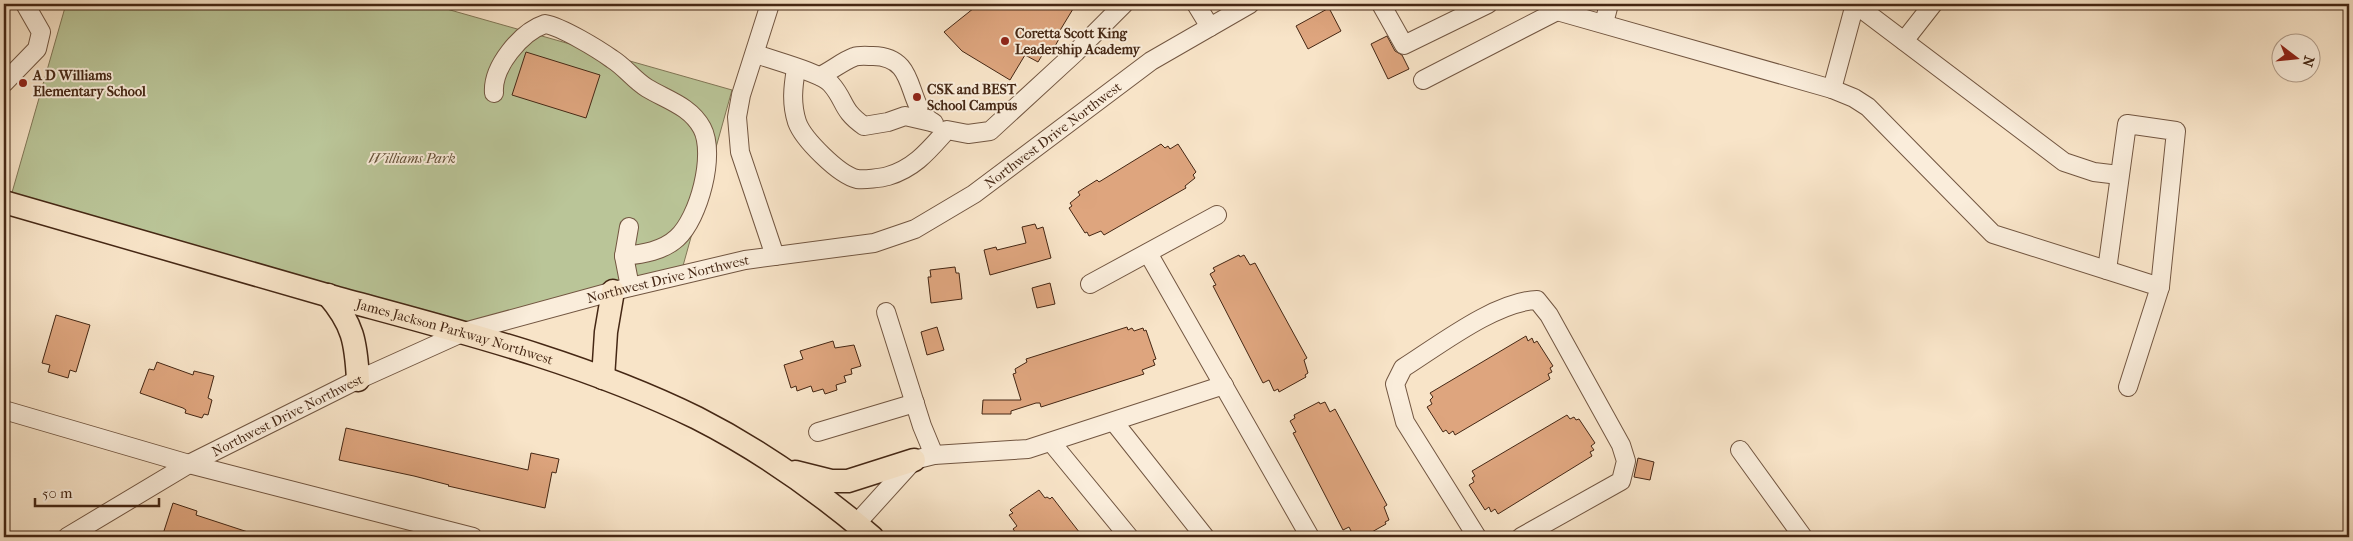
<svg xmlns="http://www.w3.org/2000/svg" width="2353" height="541" font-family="'IM FELL French Canon',serif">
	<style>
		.green { fill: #bac598; stroke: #807656 }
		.building { fill: #dea57e; stroke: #452714 }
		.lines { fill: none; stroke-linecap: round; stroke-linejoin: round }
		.minor-casing { stroke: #725641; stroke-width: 20 }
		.major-casing { stroke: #452714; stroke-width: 25 }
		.minor { stroke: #faeddb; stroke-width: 18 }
		.major { stroke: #f8e4c8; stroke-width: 22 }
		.poi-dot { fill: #8f2418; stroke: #faeddb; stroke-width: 2 }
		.labels { text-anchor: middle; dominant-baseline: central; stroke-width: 4; stroke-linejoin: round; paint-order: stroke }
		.poi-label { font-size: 14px; font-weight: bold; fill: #452714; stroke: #faeddb; text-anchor: start }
		.street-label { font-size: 14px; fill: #452714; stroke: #faeddb }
		.park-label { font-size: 14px; font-style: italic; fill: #624e35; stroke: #faeddb }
	</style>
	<rect width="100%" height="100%" fill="#f8e4c8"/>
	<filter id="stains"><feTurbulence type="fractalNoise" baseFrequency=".004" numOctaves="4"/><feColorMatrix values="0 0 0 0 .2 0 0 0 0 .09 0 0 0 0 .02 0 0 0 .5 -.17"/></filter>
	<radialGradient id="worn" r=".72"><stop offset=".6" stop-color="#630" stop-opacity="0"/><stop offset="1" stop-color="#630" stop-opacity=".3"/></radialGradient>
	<polygon class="green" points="66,4 429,4 732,90 681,273 467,331 7,210"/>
	<g class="building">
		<polygon points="979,4 1076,4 1056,37 1059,39 1050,55 1044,52 1038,62 1025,55 1010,80 962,51 944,32"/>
		<polygon points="1329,8 1341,31 1308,49 1296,26"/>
		<polygon points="1387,36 1395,51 1402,55 1409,69 1388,79 1371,44"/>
		<polygon points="526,52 600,75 586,118 512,95"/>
		<polygon points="1161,144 1165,148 1168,146 1170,149 1178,144 1196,172 1193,175 1195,178 1185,186 1186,188 1104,235 1101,231 1089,236 1087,232 1085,233 1069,208 1072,206 1070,203 1080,195 1078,192 1097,180 1099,182"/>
		<polygon points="1035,224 1037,229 1043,227 1051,258 990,275 984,250 996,247 997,250 1026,243 1022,227"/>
		<polygon points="1239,255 1240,257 1244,255 1250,265 1255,263 1307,358 1304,360 1308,373 1305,375 1306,377 1279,392 1278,389 1274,391 1269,380 1263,383 1213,286 1216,285 1210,274 1215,271 1213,268"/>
		<polygon points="955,267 956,273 959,273 962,299 931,303 928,277 931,277 930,270"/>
		<polygon points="1050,283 1055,304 1037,308 1032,288"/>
		<polygon points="56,315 90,325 76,372 70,370 68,378 48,372 50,365 42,363"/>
		<polygon points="937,327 944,350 927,355 921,332"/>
		<polygon points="1127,327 1128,330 1132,328 1134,331 1143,328 1144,331 1146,330 1156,359 1153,360 1155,365 1142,370 1144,374 1041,407 1040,403 1036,403 1011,411 1011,414 982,414 983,400 1021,400 1013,374 1016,373 1015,369 1027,362 1026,359"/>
		<polygon points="1526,336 1528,341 1532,338 1534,343 1537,341 1553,366 1550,368 1552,372 1548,374 1550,379 1455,435 1453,431 1449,434 1446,430 1443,432 1427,407 1432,404 1430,400 1433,397 1430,393"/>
		<polygon points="833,341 835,348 854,345 861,366 851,369 852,374 844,376 846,382 836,385 837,390 825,394 823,389 813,392 811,386 797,391 796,386 791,388 784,365 803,359 800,351"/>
		<polygon points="157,362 193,375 194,371 214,376 208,398 212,400 208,415 204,414 202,418 185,413 186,410 183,408 140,393 149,369 154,370"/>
		<polygon points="1319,402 1320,404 1325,402 1330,412 1335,409 1387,505 1384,507 1389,520 1385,522 1386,524 1363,537 1354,537 1349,527 1343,530 1293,433 1296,432 1290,421 1295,418 1294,415"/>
		<polygon points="1567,415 1570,419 1574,417 1576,420 1579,419 1595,443 1591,446 1594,450 1590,452 1592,456 1498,514 1495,509 1491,512 1489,507 1485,510 1469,485 1474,482 1472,478 1475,476 1472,471"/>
		<polygon points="346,428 528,470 531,453 559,459 556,473 552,472 545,508 448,486 449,485 414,476 339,460"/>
		<polygon points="1638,458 1654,462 1650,480 1634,477"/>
		<polygon points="1039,490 1045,498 1047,497 1050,499 1052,497 1083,537 1019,537 1013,529 1017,526 1009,515 1013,513 1010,510"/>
		<polygon points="173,503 197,511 196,515 257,535 256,537 172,537 163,534"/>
	</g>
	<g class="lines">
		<g class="minor-casing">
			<g id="minor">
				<polyline points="770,4 741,95 737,117 740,152 775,256"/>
				<polyline points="1196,4 1210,27"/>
				<polyline points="1381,4 1404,45 1488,4"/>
				<polyline points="1855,4 1832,89 1854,98 1868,107 1993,234 2160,287 2128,387"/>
				<polyline points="1855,4 2064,162 2094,172 2119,175"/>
				<polyline points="1557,11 1832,89"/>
				<polyline points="1604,23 1609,4"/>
				<polyline points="1904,41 1933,4"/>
				<path d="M756 54C772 60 822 73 831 84 846 101 841 110 864 126L888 122 905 116 931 122"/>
				<path d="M796 69C793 87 791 103 797 122 803 139 839 175 857 179 864 180 881 178 888 176 915 168 929 150 947 130L968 134 990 131 1076 52 1124 4"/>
				<path d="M820 76C831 71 843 61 854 57 859 55 868 56 873 56 921 57 903 107 934 123"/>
				<polyline points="1423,80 1557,11 1554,4"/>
				<polyline points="4,83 37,49 41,32 25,4"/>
				<path d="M494 93C492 67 521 32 545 24 562 27 598 49 612 59 625 67 634 80 647 88 667 100 690 106 702 128 716 154 699 218 677 238 663 251 643 254 624 256"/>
				<polyline points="629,227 624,256 630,287"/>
				<polyline points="1148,253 1310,537"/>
				<polyline points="2107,270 2127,124 2176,131 2160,287"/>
				<polyline points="1090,284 1217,215"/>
				<polyline points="886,312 922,426 934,455"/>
				<polyline points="4,410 189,464 473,537"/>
				<polyline points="1114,422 1205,537"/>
				<polyline points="818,432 915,403"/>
				<polyline points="1051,442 1129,537"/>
				<polyline points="1740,450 1803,537"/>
				<polyline points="856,524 914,460 934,455 1028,449 1224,385"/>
				<path id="s1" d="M67 537 189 464 351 383 464 332 618 290 745 260 874 243 915 229 974 194 1151 61 1250 4"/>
				<path d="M1477 537 1405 422 1395 384 1403 368C1438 346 1496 301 1537 300L1549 315 1621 445 1626 461 1621 481 1521 537"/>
			</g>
		</g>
		<g class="major-casing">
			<g id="major">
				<path id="s2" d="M4 202C113 233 221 265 330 296 454 330 581 361 697 418 760 450 818 491 872 537"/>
				<path d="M328 295C353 324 356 342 358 380"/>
				<polyline points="603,378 606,332 613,291"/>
				<polyline points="795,472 831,481 848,481 914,460"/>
			</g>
		</g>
		<use href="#minor" class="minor"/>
		<use href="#major" class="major"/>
	</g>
	<g class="poi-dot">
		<circle cx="1005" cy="41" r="5"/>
		<circle cx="23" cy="83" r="5"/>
		<circle cx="917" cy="97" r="5"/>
	</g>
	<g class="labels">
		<g class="poi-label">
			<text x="1015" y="33">Coretta Scott King<tspan x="1015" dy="16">Leadership Academy</tspan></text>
			<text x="33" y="75">A D Williams<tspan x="33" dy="16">Elementary School</tspan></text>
			<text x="927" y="89">CSK and BEST<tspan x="927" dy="16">School Campus</tspan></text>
		</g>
		<g class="street-label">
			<text stroke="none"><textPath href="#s1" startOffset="1078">Northwest Drive Northwest</textPath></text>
			<text stroke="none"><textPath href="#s1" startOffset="658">Northwest Drive Northwest</textPath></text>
			<text stroke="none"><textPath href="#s2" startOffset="469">James Jackson Parkway Northwest</textPath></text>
			<text stroke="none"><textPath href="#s1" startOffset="252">Northwest Drive Northwest</textPath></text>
		</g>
		<g class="park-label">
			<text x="412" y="158">Williams Park</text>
		</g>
	</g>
	<rect width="2353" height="541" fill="none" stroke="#f8e4c8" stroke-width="20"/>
	<rect x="5" y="5" width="2343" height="531" fill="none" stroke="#452714" stroke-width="2.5"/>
	<rect x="10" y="10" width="2333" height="521" fill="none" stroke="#452714"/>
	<g transform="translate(2296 58) rotate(106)"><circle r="24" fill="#faeddb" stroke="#b29e8b"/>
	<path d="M0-4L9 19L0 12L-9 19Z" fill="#8f2418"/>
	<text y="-8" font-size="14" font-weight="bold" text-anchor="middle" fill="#452714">N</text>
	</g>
	<path d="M35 498v8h124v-8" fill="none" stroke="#452714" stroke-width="2.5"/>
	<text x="42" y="498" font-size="15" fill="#452714" stroke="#faeddb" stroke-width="4" paint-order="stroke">50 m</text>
	<rect width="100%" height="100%" filter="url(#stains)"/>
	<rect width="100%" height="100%" fill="url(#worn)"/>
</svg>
